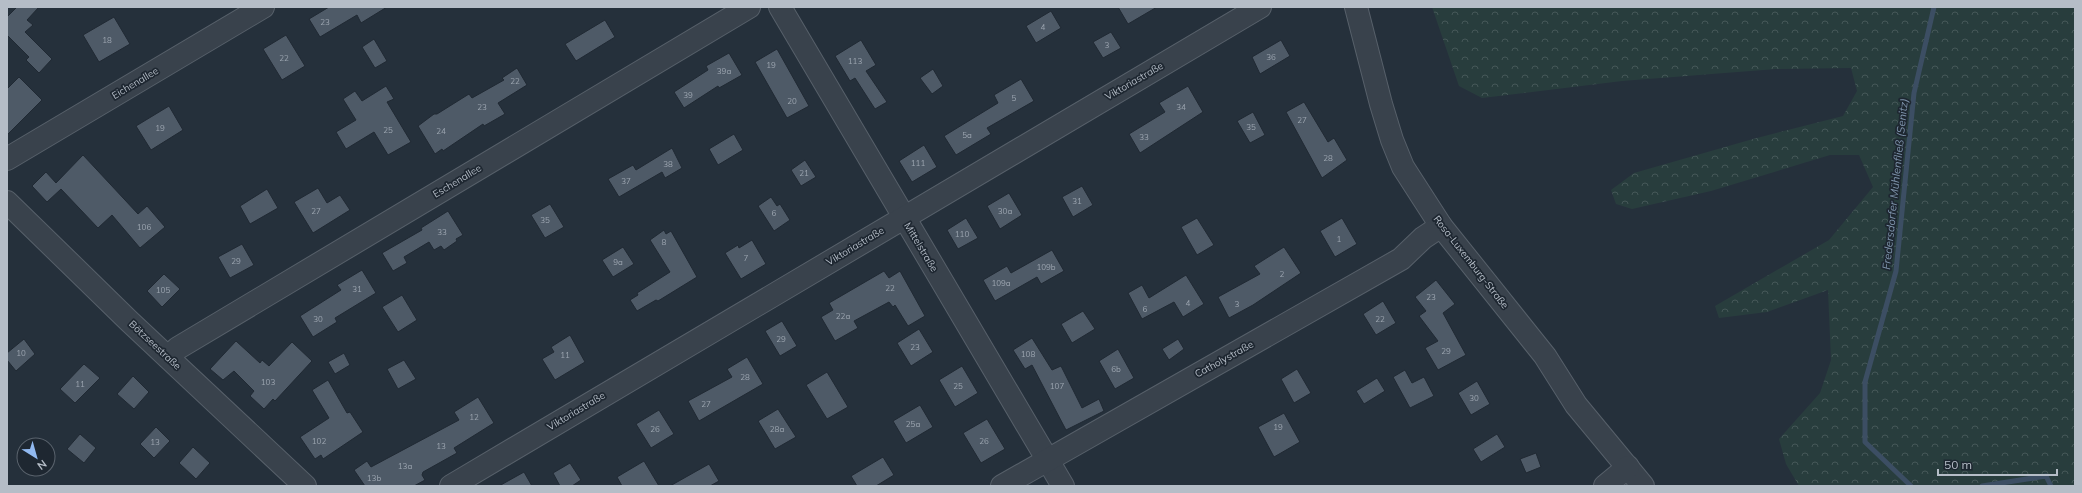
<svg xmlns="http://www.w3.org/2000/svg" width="2082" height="493" font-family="Mulish,sans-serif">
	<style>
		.forest { fill: url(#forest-crowns) }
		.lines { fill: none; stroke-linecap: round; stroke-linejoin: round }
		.stream { stroke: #3c4e63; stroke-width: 5 }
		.building { fill: #4e5a67; stroke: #202933 }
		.minor-casing { stroke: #57606a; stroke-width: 24 }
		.minor { stroke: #39424c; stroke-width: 22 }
		.labels { text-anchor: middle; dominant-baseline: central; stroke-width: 3.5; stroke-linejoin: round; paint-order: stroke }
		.number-label { font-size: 8px; fill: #9ba4af }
		.street-label { font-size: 10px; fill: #b5bdc7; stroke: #1e2731 }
		.water-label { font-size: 11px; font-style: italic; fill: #7f94ac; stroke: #1e2731 }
	</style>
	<defs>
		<pattern id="forest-crowns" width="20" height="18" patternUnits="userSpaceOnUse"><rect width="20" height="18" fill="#283d3d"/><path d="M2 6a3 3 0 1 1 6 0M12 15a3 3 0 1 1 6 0" fill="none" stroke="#455758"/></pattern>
	</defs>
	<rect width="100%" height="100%" fill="#25303b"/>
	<polygon class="forest" points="1432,7 2075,7 2075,486 1799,486 1786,464 1779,439 1820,393 1831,360 1828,290 1767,312 1719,318 1715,306 1829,240 1873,187 1859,155 1830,155 1711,191 1632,209 1616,204 1611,190 1634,173 1753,139 1843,116 1857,91 1851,68 1776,69 1622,81 1482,98 1459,86"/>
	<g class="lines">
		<g class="stream">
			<polyline points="1911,486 1865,442 1865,382 1896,271 1914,93 1934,7"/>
			<polyline points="1982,486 2046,476 2051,486"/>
		</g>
	</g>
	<g class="building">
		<polygon points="17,7 39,7 27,20 33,25 25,32 52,59 39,73 26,60 29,57 7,35 7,17"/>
		<polygon points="329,7 387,7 361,23 357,15 320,37 309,19"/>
		<polygon points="1118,7 1157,7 1128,24"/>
		<polygon points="1051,11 1061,28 1036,43 1026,26"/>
		<polygon points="114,17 130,44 99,62 83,35"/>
		<polygon points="605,20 615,37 576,61 565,44"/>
		<polygon points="1111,32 1121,48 1103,58 1093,42"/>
		<polygon points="286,35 305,66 282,80 263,49"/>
		<polygon points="374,39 387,61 375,68 362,47"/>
		<polygon points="861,40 876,65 866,71 887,102 875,109 855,78 850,81 835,56"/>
		<polygon points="1281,40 1290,56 1260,74 1252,57"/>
		<polygon points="777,49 809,106 787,118 755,62"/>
		<polygon points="729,53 742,75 719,88 718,86 684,108 674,92 708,70 706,66"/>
		<polygon points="517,68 527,85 498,103 505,114 484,126 483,124 443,151 442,149 435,154 418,126 434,114 437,114 469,94 472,98 504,80 502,78"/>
		<polygon points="933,69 943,86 932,94 920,78"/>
		<polygon points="19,77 42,100 7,135 7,89"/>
		<polygon points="1021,79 1034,101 987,128 991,134 956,155 944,136 998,103 994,95"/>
		<polygon points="386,86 394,99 387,102 411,142 388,155 374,132 346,149 336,132 356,120 343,99 355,91 362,101"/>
		<polygon points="1188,86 1203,112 1140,153 1129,134 1165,112 1159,103"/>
		<polygon points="1304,102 1328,142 1334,138 1347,160 1322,178 1286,112"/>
		<polygon points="169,106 183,130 151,150 136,126"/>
		<polygon points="1253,112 1265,135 1250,143 1237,121"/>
		<polygon points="734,134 743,150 718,165 709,149"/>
		<polygon points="924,145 937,167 912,182 899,161"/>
		<polygon points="672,148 682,168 665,178 662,172 619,197 608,179 633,165 636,170"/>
		<polygon points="83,155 138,214 147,206 165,227 140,248 112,215 98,228 61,189 47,202 32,186 46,172 56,183"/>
		<polygon points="805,160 816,177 801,186 791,170"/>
		<polygon points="1082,186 1093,205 1073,217 1062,197"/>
		<polygon points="318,188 327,203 340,195 350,210 313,233 294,202"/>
		<polygon points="267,189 278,208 250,224 240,206"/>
		<polygon points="1009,193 1022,215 1000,229 987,206"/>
		<polygon points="771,197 777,206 780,204 790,220 774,231 758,206"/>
		<polygon points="550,204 564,227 545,238 531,215"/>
		<polygon points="448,211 463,235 456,239 457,241 444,250 441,246 434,250 429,242 404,257 407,263 393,271 382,253 422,230 421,228"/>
		<polygon points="966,218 978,238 958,249 947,230"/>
		<polygon points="1197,218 1214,245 1197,255 1181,227"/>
		<polygon points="1342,218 1357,244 1335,257 1320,231"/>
		<polygon points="664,230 666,234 671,231 697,277 658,301 656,300 637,311 630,300 638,295 637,293 670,272 650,240"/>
		<polygon points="752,240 766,264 741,279 725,253 738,245 739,248"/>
		<polygon points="242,244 254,265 230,278 218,257"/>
		<polygon points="623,247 634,264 613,277 602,260"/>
		<polygon points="1284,247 1301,273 1253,305 1229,318 1218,297 1260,274 1254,266"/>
		<polygon points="1052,250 1064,271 1041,284 1037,277 995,301 983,280 1007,266 1011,273"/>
		<polygon points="362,270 376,293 335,318 337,322 313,337 300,316 341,290 337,285"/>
		<polygon points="884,271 889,278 900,271 925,316 908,326 895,305 893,307 889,302 854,321 858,328 835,341 821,317 833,310 829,303"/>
		<polygon points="164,274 180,289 162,307 147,291"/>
		<polygon points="1186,275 1204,304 1183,317 1174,302 1142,319 1128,293 1142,285 1149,298"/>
		<polygon points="1436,280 1455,304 1443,313 1466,355 1438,370 1425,348 1438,341 1419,316 1426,311 1415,297"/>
		<polygon points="402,295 417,320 398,332 382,307"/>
		<polygon points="1383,301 1396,323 1376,335 1363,314"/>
		<polygon points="1083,311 1095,329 1072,343 1061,324"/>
		<polygon points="782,321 797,346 780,356 765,331"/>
		<polygon points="919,329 933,352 911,366 897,343"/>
		<polygon points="570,335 585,362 555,380 542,359 554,352 551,347"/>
		<polygon points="1032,338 1052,370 1061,366 1082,408 1099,399 1104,411 1066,430 1032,365 1025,369 1013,350"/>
		<polygon points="24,339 35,354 16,371 7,360 7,353"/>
		<polygon points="1178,339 1184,349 1169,360 1162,349"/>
		<polygon points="236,341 260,363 262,360 269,366 292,342 312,361 275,401 273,399 264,409 250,396 254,391 234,371 223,380 210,369"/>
		<polygon points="1118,349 1134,378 1115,389 1099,361"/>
		<polygon points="344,353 350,365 335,374 328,362"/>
		<polygon points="747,357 763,384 699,421 688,401 732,377 727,369"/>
		<polygon points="404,360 416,379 398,389 387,369"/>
		<polygon points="84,364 100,378 75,403 60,389"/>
		<polygon points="962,366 978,393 955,407 939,380"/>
		<polygon points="1297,369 1311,393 1294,403 1281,379"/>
		<polygon points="1405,370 1412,383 1424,377 1434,396 1410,408 1393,377"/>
		<polygon points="827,372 848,407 827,419 806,385"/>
		<polygon points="133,376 149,392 134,409 117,394"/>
		<polygon points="1377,378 1385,391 1364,404 1356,391"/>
		<polygon points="328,380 347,413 350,412 363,432 323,459 321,455 315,459 300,437 329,418 312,390"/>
		<polygon points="1477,381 1490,404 1471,415 1458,393"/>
		<polygon points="478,397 494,423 454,448 457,453 423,472 422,475 425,480 414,486 365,486 354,470 367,461 371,467 459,420 454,412"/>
		<polygon points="920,405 933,427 906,443 893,421"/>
		<polygon points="778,409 796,437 775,449 758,421"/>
		<polygon points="659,410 674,434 651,448 636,424"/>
		<polygon points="1284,413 1300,442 1274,457 1258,427"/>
		<polygon points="987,419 1005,449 981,463 963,433"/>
		<polygon points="156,427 170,441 154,458 140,444"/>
		<polygon points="80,434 96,448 84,463 67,449"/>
		<polygon points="1497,434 1505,447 1481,462 1473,449"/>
		<polygon points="193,447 210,463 196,479 179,463"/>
		<polygon points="1536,453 1541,467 1526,473 1520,459"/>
		<polygon points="883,457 894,475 876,486 857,486 851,476"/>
		<polygon points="644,461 659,486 622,486 617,477"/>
		<polygon points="570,463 581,480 572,486 560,486 553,473"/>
		<polygon points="709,464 719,481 710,486 670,486"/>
		<polygon points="524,472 532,486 499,486"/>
	</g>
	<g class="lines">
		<g class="minor-casing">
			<g id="minor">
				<polyline points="780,7 1063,486"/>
				<polyline points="1356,7 1381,104 1392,140 1403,167 1441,226 1545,356 1576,405 1643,486"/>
				<polyline points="7,159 263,7"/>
				<polyline points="7,202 129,321 305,486"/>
				<polyline points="168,357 178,348 749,7"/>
				<polyline points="451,486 1260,7"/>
				<polyline points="1002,486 1401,259 1423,238 1441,226"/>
				<polyline points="1605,486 1628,467"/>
			</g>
		</g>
		<use href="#minor" class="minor"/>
	</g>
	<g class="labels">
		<g class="number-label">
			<text x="325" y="22">23</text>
			<text x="1043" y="27">4</text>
			<text x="107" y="40">18</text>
			<text x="1107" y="45">3</text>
			<text x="1271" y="57">36</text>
			<text x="284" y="58">22</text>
			<text x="855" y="61">113</text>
			<text x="771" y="65">19</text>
			<text x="724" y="71">39a</text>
			<text x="515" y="81">22</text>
			<text x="688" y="95">39</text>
			<text x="1014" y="98">5</text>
			<text x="792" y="101">20</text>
			<text x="482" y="107">23</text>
			<text x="1181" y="107">34</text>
			<text x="1302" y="120">27</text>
			<text x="1251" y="127">35</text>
			<text x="160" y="128">19</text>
			<text x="388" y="130">25</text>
			<text x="441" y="131">24</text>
			<text x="967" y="135">5a</text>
			<text x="1144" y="137">33</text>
			<text x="1328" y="158">28</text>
			<text x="918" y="163">111</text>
			<text x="668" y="164">38</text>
			<text x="804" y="173">21</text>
			<text x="626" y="181">37</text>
			<text x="1077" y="201">31</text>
			<text x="316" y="211">27</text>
			<text x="1005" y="211">30a</text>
			<text x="774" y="213">6</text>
			<text x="545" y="220">35</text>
			<text x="144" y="227">106</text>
			<text x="442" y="232">33</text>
			<text x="962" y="234">110</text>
			<text x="1339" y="239">1</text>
			<text x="664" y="242">8</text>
			<text x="746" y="258">7</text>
			<text x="236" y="261">29</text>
			<text x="618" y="262">9a</text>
			<text x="1046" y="267">109b</text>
			<text x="1282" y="274">2</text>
			<text x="1001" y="283">109a</text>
			<text x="890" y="288">22</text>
			<text x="357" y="289">31</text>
			<text x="163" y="290">105</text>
			<text x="1431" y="297">23</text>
			<text x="1188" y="303">4</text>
			<text x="1237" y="304">3</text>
			<text x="1145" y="309">6</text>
			<text x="843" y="316">22a</text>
			<text x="318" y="319">30</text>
			<text x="1380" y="319">22</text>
			<text x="781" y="339">29</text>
			<text x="915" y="347">23</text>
			<text x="1446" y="351">29</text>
			<text x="21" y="353">10</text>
			<text x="1028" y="354">108</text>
			<text x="565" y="355">11</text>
			<text x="1116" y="369">6b</text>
			<text x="745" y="377">28</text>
			<text x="268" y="382">103</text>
			<text x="80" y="384">11</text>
			<text x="958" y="386">25</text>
			<text x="1057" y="386">107</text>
			<text x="1474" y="398">30</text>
			<text x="706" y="404">27</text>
			<text x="474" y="417">12</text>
			<text x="913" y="424">25a</text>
			<text x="1278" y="427">19</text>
			<text x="655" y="429">26</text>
			<text x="777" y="429">28a</text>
			<text x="319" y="441">102</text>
			<text x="984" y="441">26</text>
			<text x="155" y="442">13</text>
			<text x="441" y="446">13</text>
			<text x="405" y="466">13a</text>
			<text x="374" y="478">13b</text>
		</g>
		<g class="street-label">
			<text transform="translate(1134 81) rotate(-30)">Viktoriastraße</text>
			<text transform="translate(135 83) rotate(-31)">Eichenallee</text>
			<text transform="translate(457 181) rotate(-31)">Eschenallee</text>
			<text transform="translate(855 246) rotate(-31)">Viktoriastraße</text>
			<text transform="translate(921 247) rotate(59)">Mittelstraße</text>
			<text transform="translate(1471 262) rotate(52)">Rosa-Luxemburg-Straße</text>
			<text transform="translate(155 345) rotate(43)">Bötzseestraße</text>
			<text transform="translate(1224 359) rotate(-29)">Catholystraße</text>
			<text transform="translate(576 411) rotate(-31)">Viktoriastraße</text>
		</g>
		<g class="water-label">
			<text transform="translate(1895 184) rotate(-84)">Fredersdorfer Mühlenfließ (Senitz)</text>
		</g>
	</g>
	<rect width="2082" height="493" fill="none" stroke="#b5bdc7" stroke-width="16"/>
	<g transform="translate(36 457) rotate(143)"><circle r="19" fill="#1e2731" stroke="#5a636d"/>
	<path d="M0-3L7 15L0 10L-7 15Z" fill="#91b9f0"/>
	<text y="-6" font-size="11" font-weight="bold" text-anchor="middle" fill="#b5bdc7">N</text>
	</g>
	<path d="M1938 469v6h119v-6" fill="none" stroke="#b5bdc7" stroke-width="2"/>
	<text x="1944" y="469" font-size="12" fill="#b5bdc7" stroke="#1e2731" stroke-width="3" paint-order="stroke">50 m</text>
</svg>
